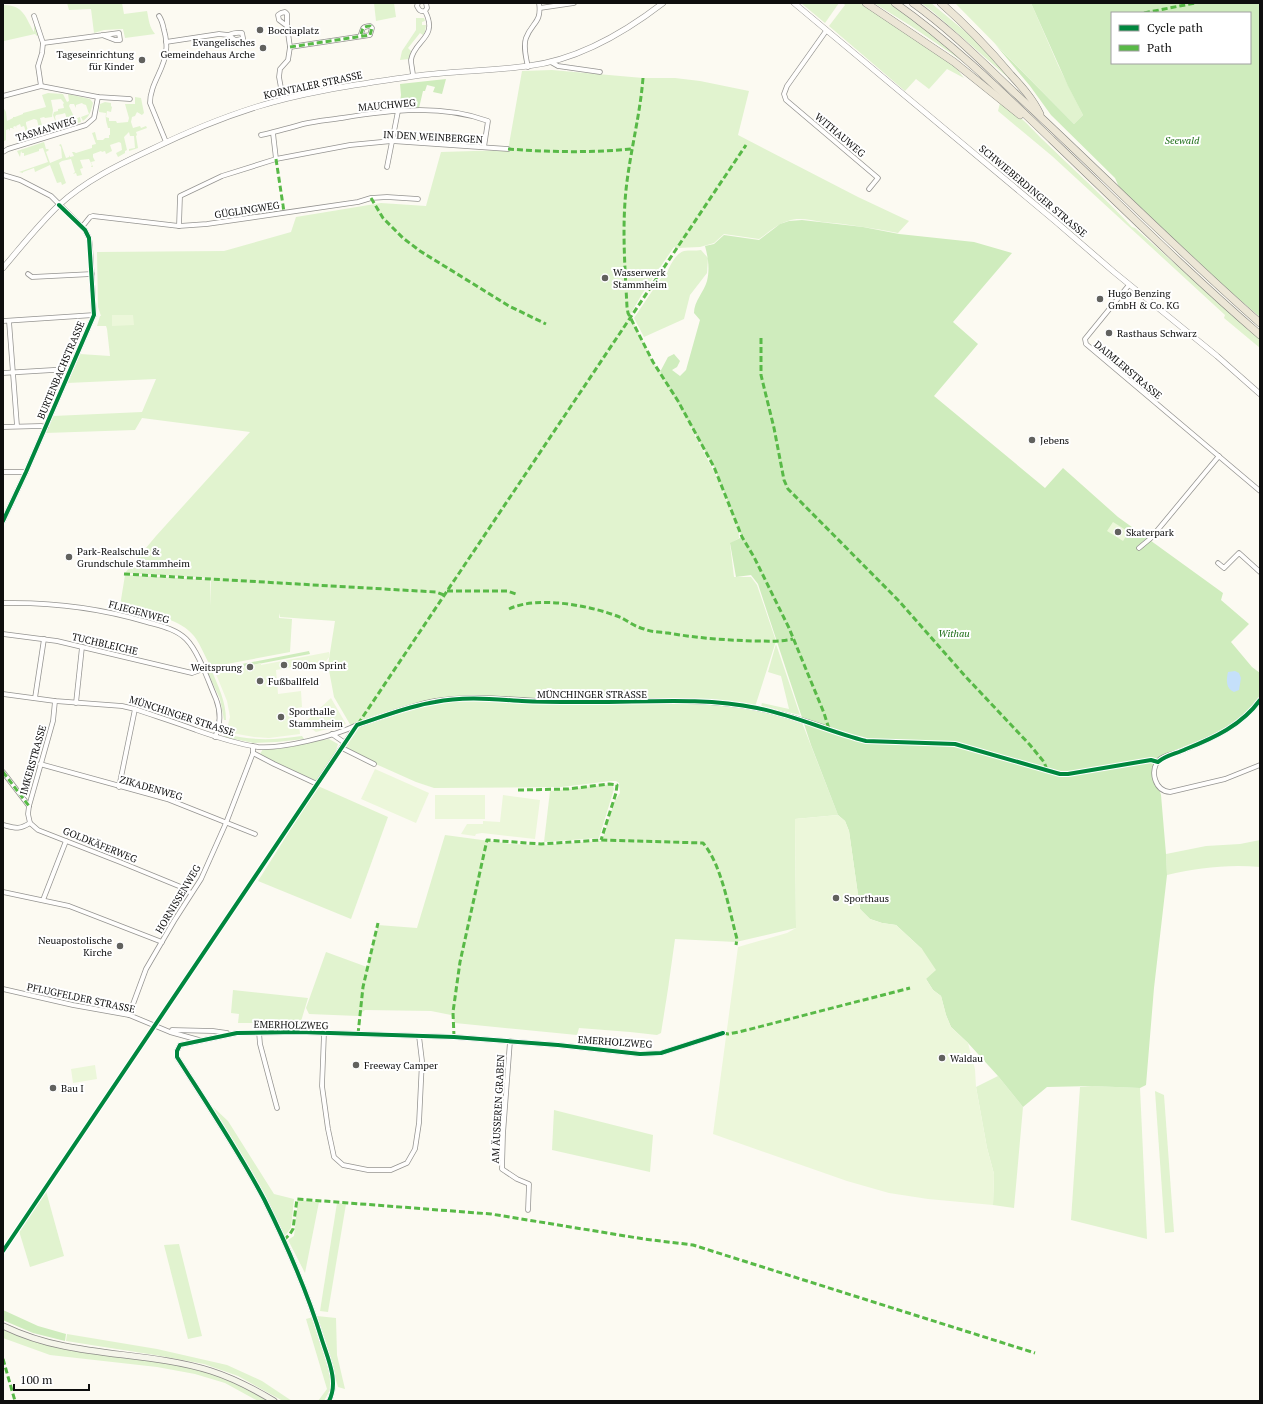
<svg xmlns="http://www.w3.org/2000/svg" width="1263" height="1404" font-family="'PT Serif',serif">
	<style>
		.green { fill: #e1f3cf }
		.forest { fill: #cfecbd; fill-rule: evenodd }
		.pitch { fill: #ecf7da }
		.water { fill: #c5e0fa }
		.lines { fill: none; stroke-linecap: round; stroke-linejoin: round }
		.minor-casing { stroke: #959491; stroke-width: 5.5 }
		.tertiary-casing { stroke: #959491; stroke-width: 6 }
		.secondary-casing { stroke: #8c8b87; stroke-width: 7 }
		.trunk-casing { stroke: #82827e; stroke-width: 8 }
		.minor { stroke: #fffefd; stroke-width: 4 }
		.tertiary { stroke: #fffefd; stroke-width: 5 }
		.secondary { stroke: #f5f5ea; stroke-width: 5.5 }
		.trunk { stroke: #ece6d6; stroke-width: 7 }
		.quiet { stroke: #58b947; stroke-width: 3; stroke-dasharray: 6 3; stroke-linecap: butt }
		.cycleway-casing { stroke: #fff; stroke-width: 6 }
		.cycleway { stroke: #00873e; stroke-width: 4 }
		.poi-dot { fill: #61615e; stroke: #fff; stroke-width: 1.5 }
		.labels { text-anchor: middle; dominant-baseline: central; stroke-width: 4; stroke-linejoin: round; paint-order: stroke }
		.poi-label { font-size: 10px; fill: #0e0e0e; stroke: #fff; text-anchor: start }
		.street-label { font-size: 10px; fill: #0e0e0e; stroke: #fff }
		.park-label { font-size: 10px; font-style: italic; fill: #1e6d17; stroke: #fff }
	</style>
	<rect width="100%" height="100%" fill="#fcfaf2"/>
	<g class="green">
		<path d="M67 3H122L124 14 147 11C149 20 149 27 155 34L125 38 123 29 104 30 94 33 91 9 69 10Z"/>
		<polygon points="374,3 394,3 396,17 376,21"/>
		<polygon points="801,3 839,3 825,23"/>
		<polygon points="843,3 860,3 953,64 964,78 947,69 929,89 916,79 905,91 829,26 845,5"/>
		<polygon points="874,3 892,3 926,29 974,69 911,26"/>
		<polygon points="921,3 931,3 973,38 1012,81 932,11"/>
		<polygon points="955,3 1031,3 1058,65 1083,115 1074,124"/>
		<path d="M3 5C24 5 25 17 34 32V25L38 29 39 35 37 36 35 34 4 41Z"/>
		<polygon points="416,18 424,18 425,21 422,22 422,25 426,25 425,32 423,35 420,33 408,48 411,51 409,59 400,60 402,51 416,30"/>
		<path d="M552 70 643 78H675L700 81 749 91 738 135 858 197 909 221 898 233C873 228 847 224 822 222 811 220 798 217 788 221 777 224 768 233 759 239L724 234 714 243 700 247 677 248 674 247 642 294 630 315 651 358 673 394 721 485C725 503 739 519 739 538L730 544 734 577H751L757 585 776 641 754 710 801 720 838 815 795 819 796 928 736 942 675 939 668 989 661 1033 657 1035 630 1032 579 1028 577 1035 455 1023 451 1015 431 1011 365 1010 358 1016 309 1014 306 1008 326 952 367 967 378 925 417 928 445 835 511 844 540 845 602 841 614 802 620 793 619 783 616 781H611L561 787 434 788 416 782 369 761 347 749 346 748 347 744 358 728 351 726 334 697 328 665 335 621 280 617 279 613V618L292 619 290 652 211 667C205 657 201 645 194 636 180 619 157 616 137 611L138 608 137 610 120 606 125 575 210 580V606L211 578 125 573 156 536 250 432 142 418 135 430 45 433 53 416 142 412 156 379 67 383 80 354 110 356 107 329 106 326H97L100 316H101L98 307 97 252 224 251 291 232 296 217 381 203 426 206 441 152 508 150 522 71Z"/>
		<path d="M48 93 63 94 67 102 69 101 68 94 90 99 93 103C91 111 90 116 83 121L81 117 89 114 86 105 83 104 82 103 76 105V108L74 104H70L69 106 75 119 80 117 81 122 65 127 64 123 68 122 65 113 62 114 56 115 55 117 57 126 53 115 54 112 58 111V109L64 108 63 104 64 103 61 99 51 100 53 110 52 117 45 118 44 117 40 118 43 129 41 130 40 128H39L37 120 34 119 26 122V124L28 131 26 132 24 126 21 127 20 124 16 126 17 128 15 126 13 127 14 129 12 128H10V131L9 129 6 130V140L4 141 3 107 6 112 7 121 13 118V117H15L23 114V113L46 107 42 95Z"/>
		<path d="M135 97 141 98 144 113 142 115 137 112 135 116 132 117 131 122 133 128 140 126 141 128 146 126 147 128 136 132 137 135 136 136 138 148 129 151V149L135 148 134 136H130L129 132 124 137 127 150 125 151V153L118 157 116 153 122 150 121 143 119 142 110 145 112 151 106 154 105 151 102 152 101 151 93 154V157L95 161 91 162 93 167H91L92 165 89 159 80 160 83 168 80 169 82 175 77 176 76 173 73 174 75 172 71 159 62 161 59 163 66 183 62 185 61 182 57 183 50 165 35 172 34 168 23 172V173L19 172 48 162 43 148 39 149V151L24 156V153H22L21 151 20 157 17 151 44 142 46 149H48L49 150 46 152 50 163 62 158 61 147 59 145 61 144 66 158 69 157 70 155V157L74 156 72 152H74L76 153 92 148V145L96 144 92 133 95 132 97 140H103L105 138H109V135H110V128H108C107 123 105 120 106 113L99 112 100 104 105 102 111 103V106L112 107 111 112 107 111 106 117 109 118V121H116L117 123 128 122 129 118 125 104H135Z"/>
		<path d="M1000 103C1013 108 1031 128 1042 139 1072 168 1103 196 1132 227L1135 228 1230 313 1260 339V348L1224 318 1225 315 1052 156 998 111Z"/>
		<path d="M701 250 708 258 707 273 690 295 684 319 644 337 634 318 661 278H665C668 270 674 254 684 251 689 250 696 251 701 250Z"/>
		<polygon points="776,644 800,715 761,706 762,703 789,709 781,676 768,672"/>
		<path d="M211 669C218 686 226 701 226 720H224L220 699 207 671Z"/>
		<path d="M225 734C254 741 273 740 302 736L304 739 277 742 254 743 224 737Z"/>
		<polygon points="329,739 338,744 334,757 317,781 275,763 260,754 263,749"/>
		<polygon points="612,784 614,789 599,838 544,842 550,791"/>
		<polygon points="318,786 388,817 351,919 258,881"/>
		<path d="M1260 840V867C1228 864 1197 868 1167 875L1166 854 1206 846 1240 844Z"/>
		<polygon points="233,990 308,998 299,1028 254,1023 238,1023 239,1014 231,1013"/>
		<polygon points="998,1076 1023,1107 1014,1208 993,1205 994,1174 987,1148 976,1087"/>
		<polygon points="1091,1086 1140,1088 1147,1239 1071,1220 1080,1087"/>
		<polygon points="1155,1091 1164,1095 1174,1232 1165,1233"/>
		<polygon points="213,1107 228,1121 274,1194 294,1199 291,1228 284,1237 264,1193"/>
		<polygon points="554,1110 653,1135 650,1172 552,1150"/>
		<polygon points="46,1191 64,1256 30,1267 19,1231"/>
		<polygon points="298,1200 319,1202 305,1273 288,1240 294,1236"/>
		<polygon points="337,1203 346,1204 328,1312 320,1311"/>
		<polygon points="179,1244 202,1336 188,1339 164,1245"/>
		<polygon points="317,1316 336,1318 337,1355 345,1389 338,1387"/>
		<polygon points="313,1317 330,1375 331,1388 324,1401 318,1401 327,1389 306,1319"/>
		<polygon points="3,1326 46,1342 210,1371 274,1401 258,1401 225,1383 195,1374 157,1367 50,1355 3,1338"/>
		<polygon points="67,1334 157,1349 227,1365 262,1381 292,1401 283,1401 238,1376 204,1364 155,1355 66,1341"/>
	</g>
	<g class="forest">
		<path d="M1031 3H1260V317L1226 288 1119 187 1115 178 1051 115 1030 86 995 44 1074 124 1083 115 1068 86ZM1112 13H1250V63H1112Z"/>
		<polygon points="446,79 442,94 433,92 435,87 427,85 425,91 423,91 419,108 399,108 401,95 400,84"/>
		<path d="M802 220 863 227 899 234 974 242 1012 253 953 322 978 344 934 396 1045 488 1063 468 1118 517 1223 593 1221 600 1249 624 1231 642 1252 667 1260 673V700L1254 709 1227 730 1164 757C1157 763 1152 773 1156 783 1158 787 1160 790 1161 795L1166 854 1167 875 1154 988 1146 1085 1140 1088 1091 1086 1047 1087 1023 1107 998 1076 968 1043 951 1027 946 1015 941 996 933 990 926 979 922 949 896 925 882 923 870 919 860 909 849 831 845 821 838 815 811 745 758 584 751 575 736 577 730 543 742 537 714 467 660 372 668 357 674 354 680 361 677 367 672 370 680 376 686 370 700 320 694 313C694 301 704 292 707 281 710 269 708 257 705 246L714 244 724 235 759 240 780 224 789 221Z"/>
		<polygon points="309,651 310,654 222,671 221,668"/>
		<polygon points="3,1310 38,1326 66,1334 65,1341 33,1333 5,1321 3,1320"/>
	</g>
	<g class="pitch">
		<polygon points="112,315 133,315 134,325 112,326"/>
		<polygon points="1113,522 1129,532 1123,541 1107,531"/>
		<polygon points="329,652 330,656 326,661 276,670 278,694 301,691 302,707 297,708 300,734 269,738 254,737 226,732 230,717 227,701 216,674 237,670 237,668 261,663 261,665"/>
		<polygon points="331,698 346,724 316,732 304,723"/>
		<polygon points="375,769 429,793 416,823 361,799"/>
		<rect x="435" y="795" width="50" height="24"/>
		<polygon points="503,795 540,800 535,839 482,833 476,834 475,836 461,834 467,824 483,824 483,821 500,822"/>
		<polygon points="838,815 845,821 849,831 860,909 870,919 882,923 896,925 922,949 936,970 926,979 933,990 941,996 946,1015 951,1027 968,1043 975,1069 976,1087 987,1148 994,1174 993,1205 928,1199 889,1193 847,1181 713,1134 738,947 787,933 796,928 795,819"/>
		<polygon points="95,1065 97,1079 73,1083 71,1069"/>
	</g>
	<path class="water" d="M1235 671 1239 673 1241 678 1239 690 1234 692C1226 689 1226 680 1228 672Z"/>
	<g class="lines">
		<g class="minor-casing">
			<g id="minor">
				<path d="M418 3 417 6C419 10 420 12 425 11"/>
				<polyline points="540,8 574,3"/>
				<polyline points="34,16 43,43 42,53 38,66 41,86"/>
				<path d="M159 16C162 20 163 25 164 30 166 37 167 45 166 52 164 70 150 84 150 103L166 142"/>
				<polyline points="826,31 787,86 784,94 786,100 878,178 869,189"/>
				<path d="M166 42 219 34 228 35 235 40 243 39V38L242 33C237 32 233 33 228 35"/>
				<polyline points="43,43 119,33 120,40 115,40 102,35"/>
				<path d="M290 47 370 35 372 28 370 26C360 27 364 29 360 36"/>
				<polyline points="551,62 558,66 600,72"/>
				<path d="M528 67C526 58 523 46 526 38 532 22 542 23 539 3"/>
				<path d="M413 76C413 71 411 65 411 60 414 40 439 38 425 11L427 8 426 3"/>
				<polyline points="3,96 41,86 98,97 130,99"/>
				<polyline points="283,99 279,77 280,69 288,60 290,47 287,26 287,14 285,12 281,13 278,15 279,20 287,26"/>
				<polyline points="273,133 276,159"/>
				<path d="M261 135C275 132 289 128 303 124 316 121 329 120 342 118 390 110 441 104 488 121L484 147"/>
				<polyline points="3,152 8,149 86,125 94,118 98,97"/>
				<polyline points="387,167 398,111"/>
				<polyline points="3,175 20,180 51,196 85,230 89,238 90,245 94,315 26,472 3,521"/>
				<polyline points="179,226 180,196 222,176 276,159 350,145 392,141 508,149"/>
				<polyline points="82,227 90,217 93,216 179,226 207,224 358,202 371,198 387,197 418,199"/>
				<polyline points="28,274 32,277 92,274"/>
				<polyline points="1129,285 1085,339 1086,344 1260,491"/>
				<polyline points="3,321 94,315"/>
				<polyline points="9,321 17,426"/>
				<polyline points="3,373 70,369"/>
				<polyline points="3,427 41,426 46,427"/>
				<polyline points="3,472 26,472"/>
				<polyline points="1139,548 1151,538 1219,456"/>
				<polyline points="1218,563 1224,568 1239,553 1260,572"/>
				<path d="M3 603C52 602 100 608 147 622 161 626 176 629 186 639 199 652 208 681 216 699 221 712 221 724 215 737"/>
				<polyline points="3,634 57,641 192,673 203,669"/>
				<path d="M3 694 55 701 122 706 135 709C155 716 175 722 196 730 216 737 237 744 258 747 282 749 335 736 357 725 382 717 408 706 435 701 477 694 520 701 562 702 620 703 680 697 738 705 769 709 799 719 829 729"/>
				<polyline points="35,698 44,639"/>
				<path d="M1260 700C1241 726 1213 738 1184 750 1176 754 1164 754 1158 761 1150 772 1155 791 1170 792L1225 779 1260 765"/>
				<polyline points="76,703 82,647"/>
				<polyline points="332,734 345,743"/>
				<polyline points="342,748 374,764"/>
				<polyline points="253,753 274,764 317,784 356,726"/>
				<polyline points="40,764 167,799 255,834"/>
				<polyline points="3,772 29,806"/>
				<polyline points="119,787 135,709"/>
				<polyline points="30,823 28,814 29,806 53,721 55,701"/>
				<path d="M3 825C15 828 19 830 30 823L38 830 120 862 181 887 191 893"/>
				<polyline points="3,892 69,906 162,942"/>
				<polyline points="43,900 66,841"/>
				<polyline points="3,989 73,1005 129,1015 170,1032 199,1040"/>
				<polyline points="129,1015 146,969 174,921 201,879 226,823 253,753 253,746"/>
				<polyline points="172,1030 213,1031 227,1033"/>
				<polyline points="259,1032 260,1044 277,1108"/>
				<polyline points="324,1033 322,1086 328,1129 334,1157 343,1165 368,1170 391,1170 407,1163 415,1149 419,1123 422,1061 419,1036"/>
				<polyline points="510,1041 503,1134 502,1169 517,1179 529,1184 528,1210"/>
				<path d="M329 1401C339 1382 328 1359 322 1340 307 1291 287 1245 264 1199 238 1150 207 1104 177 1057V1051L180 1045 237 1033 299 1032 454 1037 558 1045 640 1054 661 1053 723 1033"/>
			</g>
		</g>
		<g class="tertiary-casing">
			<g id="tertiary">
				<polyline points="794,3 1055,221 1114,272 1217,356 1260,394"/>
				<path d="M3 268C21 247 39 224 59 205 85 181 118 165 150 150 183 134 221 118 256 107 307 91 362 84 415 76 452 71 491 71 528 66 578 60 624 33 663 3"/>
			</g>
		</g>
		<g class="secondary-casing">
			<path id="secondary" d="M3 1326C22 1335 43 1342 64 1346 112 1356 163 1356 211 1371 233 1378 254 1389 274 1401"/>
		</g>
		<g class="trunk-casing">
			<g id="trunk">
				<polyline points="866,3 954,62 1020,115"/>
				<path d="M895 3C952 43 1002 92 1052 140 1121 206 1188 273 1260 335"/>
				<path d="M913 3C951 30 984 64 1017 95 1099 171 1177 250 1260 323"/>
				<path d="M941 3C966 25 989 49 1011 75 1022 87 1033 99 1040 114"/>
			</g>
		</g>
		<use href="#minor" class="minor"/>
		<use href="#tertiary" class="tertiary"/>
		<use href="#secondary" class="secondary"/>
		<use href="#trunk" class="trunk"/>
		<g class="quiet">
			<polyline points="1144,13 1195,3"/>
			<path d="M290 47 370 35 372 28 370 26C360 27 364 29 360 36"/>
			<path d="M643 78C640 116 630 152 626 190 622 229 625 268 627 307L628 313 653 362 678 401 714 467 742 537 754 557 789 628 824 713 829 729 831 730"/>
			<path d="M508 149C549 152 591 153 631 149"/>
			<polyline points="276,159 284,212"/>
			<polyline points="371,198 383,218 403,238 420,251 509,306 546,324"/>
			<polyline points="761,338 761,375 774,428 784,480 788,489 899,601 965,676 1030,745 1044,762 1047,770"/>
			<polyline points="124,574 436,592 444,595"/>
			<polyline points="447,591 507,591 516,594"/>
			<path d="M509 609C538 595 593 606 622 618 629 622 636 627 644 629 651 632 660 632 668 633 696 638 725 640 753 641 767 641 779 642 793 639"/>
			<polyline points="358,724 746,145"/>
			<polyline points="3,772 29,806"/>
			<polyline points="518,790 568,789 609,784 617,785 616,793 601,840"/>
			<polyline points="723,1033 728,1034 739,1032 910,988"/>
			<polyline points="358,1034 363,987 378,923"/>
			<path d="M454 1037 453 1012 460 962 487 840 541 844 601 840 703 843C722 865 729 910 737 939L736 945"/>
			<polyline points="284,1240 290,1234 293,1229 297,1199 491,1214 644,1239 693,1245 1035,1353"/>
			<polyline points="3,1359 15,1401"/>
		</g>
		<g class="cycleway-casing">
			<g id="cycleway">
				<polyline points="3,521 26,472 94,315 89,238 85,230 59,205"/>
				<path d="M3 1251 357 725C382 717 408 706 435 702 463 696 493 699 522 701 541 702 560 702 579 702 638 703 699 696 757 708 794 715 829 732 866 741L955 744 1060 774H1068L1151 760 1158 762C1166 755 1176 754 1186 749 1214 738 1242 725 1260 700"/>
				<path d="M329 1401C339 1382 328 1359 322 1340 307 1291 287 1245 264 1199 238 1150 207 1104 177 1057V1051L180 1045 237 1033 299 1032 454 1037 558 1045 640 1054 661 1053 723 1033"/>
			</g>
		</g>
		<use href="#cycleway" class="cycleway"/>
	</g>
	<g class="poi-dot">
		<circle cx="260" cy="30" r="4"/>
		<circle cx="263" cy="48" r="4"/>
		<circle cx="142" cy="60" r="4"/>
		<circle cx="605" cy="278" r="4"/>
		<circle cx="1100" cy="299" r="4"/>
		<circle cx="1109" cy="333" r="4"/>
		<circle cx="1032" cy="440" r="4"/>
		<circle cx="1118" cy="532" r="4"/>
		<circle cx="69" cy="557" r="4"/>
		<circle cx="284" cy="665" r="4"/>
		<circle cx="250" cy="667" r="4"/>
		<circle cx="260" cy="681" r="4"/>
		<circle cx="281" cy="717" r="4"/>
		<circle cx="836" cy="898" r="4"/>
		<circle cx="120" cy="946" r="4"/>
		<circle cx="942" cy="1058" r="4"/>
		<circle cx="356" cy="1065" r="4"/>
		<circle cx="53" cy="1088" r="4"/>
	</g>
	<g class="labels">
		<g class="poi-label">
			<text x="268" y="30">Bocciaplatz</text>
			<text x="255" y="42" text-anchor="end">Evangelisches<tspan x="255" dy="12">Gemeindehaus Arche</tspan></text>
			<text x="134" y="54" text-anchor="end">Tageseinrichtung<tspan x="134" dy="12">für Kinder</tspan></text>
			<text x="613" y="272">Wasserwerk<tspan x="613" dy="12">Stammheim</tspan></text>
			<text x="1108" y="293">Hugo Benzing<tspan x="1108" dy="12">GmbH &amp; Co. KG</tspan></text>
			<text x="1117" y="333">Rasthaus Schwarz</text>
			<text x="1040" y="440">Jebens</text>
			<text x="1126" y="532">Skaterpark</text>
			<text x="77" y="551">Park-Realschule &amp;<tspan x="77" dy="12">Grundschule Stammheim</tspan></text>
			<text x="292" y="665">500m Sprint</text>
			<text x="242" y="667" text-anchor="end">Weitsprung</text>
			<text x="268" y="681">Fußballfeld</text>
			<text x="289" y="711">Sporthalle<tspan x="289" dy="12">Stammheim</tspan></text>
			<text x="844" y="898">Sporthaus</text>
			<text x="112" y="940" text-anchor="end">Neuapostolische<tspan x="112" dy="12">Kirche</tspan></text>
			<text x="950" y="1058">Waldau</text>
			<text x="364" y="1065">Freeway Camper</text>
			<text x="61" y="1088">Bau I</text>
		</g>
		<g class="street-label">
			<text transform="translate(313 85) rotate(-12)">KORNTALER STRASSE</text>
			<text transform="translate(387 105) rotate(-5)">MAUCHWEG</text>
			<text transform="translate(46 129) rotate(-17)">TASMANWEG</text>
			<text transform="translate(840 135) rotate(40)">WITHAUWEG</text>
			<text transform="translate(433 137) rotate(3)">IN DEN WEINBERGEN</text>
			<text transform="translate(1033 191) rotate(40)">SCHWIEBERDINGER STRASSE</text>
			<text transform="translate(247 210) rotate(-9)">GÜGLINGWEG</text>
			<text transform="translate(61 370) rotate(-67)">BURTENBACHSTRASSE</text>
			<text transform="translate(1128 370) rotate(40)">DAIMLERSTRASSE</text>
			<text transform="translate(139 612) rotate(15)">FLIEGENWEG</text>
			<text transform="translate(105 644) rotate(13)">TUCHBLEICHE</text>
			<text x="592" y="694">MÜNCHINGER STRASSE</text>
			<text transform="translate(182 716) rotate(18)">MÜNCHINGER STRASSE</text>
			<text transform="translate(33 760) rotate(-74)">IMKERSTRASSE</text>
			<text transform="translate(151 788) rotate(16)">ZIKADENWEG</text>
			<text transform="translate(100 845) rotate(22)">GOLDKÄFERWEG</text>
			<text transform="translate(178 899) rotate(-59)">HORNISSENWEG</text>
			<text transform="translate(81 998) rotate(12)">PFLUGFELDER STRASSE</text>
			<text transform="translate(291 1025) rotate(1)">EMERHOLZWEG</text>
			<text transform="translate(615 1042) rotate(4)">EMERHOLZWEG</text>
			<text transform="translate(498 1109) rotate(-87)">AM ÄUSSEREN GRABEN</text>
		</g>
		<g class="park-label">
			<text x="1182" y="140">Seewald</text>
			<text x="954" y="633">Withau</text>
		</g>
	</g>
	<rect width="1263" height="1404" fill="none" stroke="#0e0e0e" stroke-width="8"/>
	<rect x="1111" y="12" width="140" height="52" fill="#ffffff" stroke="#9f9f9f"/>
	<rect x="1119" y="25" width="20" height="6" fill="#00873e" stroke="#9f9f9f"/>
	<text x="1147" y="32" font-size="12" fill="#0e0e0e">Cycle path</text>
	<rect x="1119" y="45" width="20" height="6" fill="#58b947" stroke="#9f9f9f"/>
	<text x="1147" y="52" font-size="12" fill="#0e0e0e">Path</text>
	<path d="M14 1384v6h75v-6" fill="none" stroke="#0e0e0e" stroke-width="2"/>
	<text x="20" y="1384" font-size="12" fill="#0e0e0e" stroke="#ffffff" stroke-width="3" paint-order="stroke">100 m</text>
</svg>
